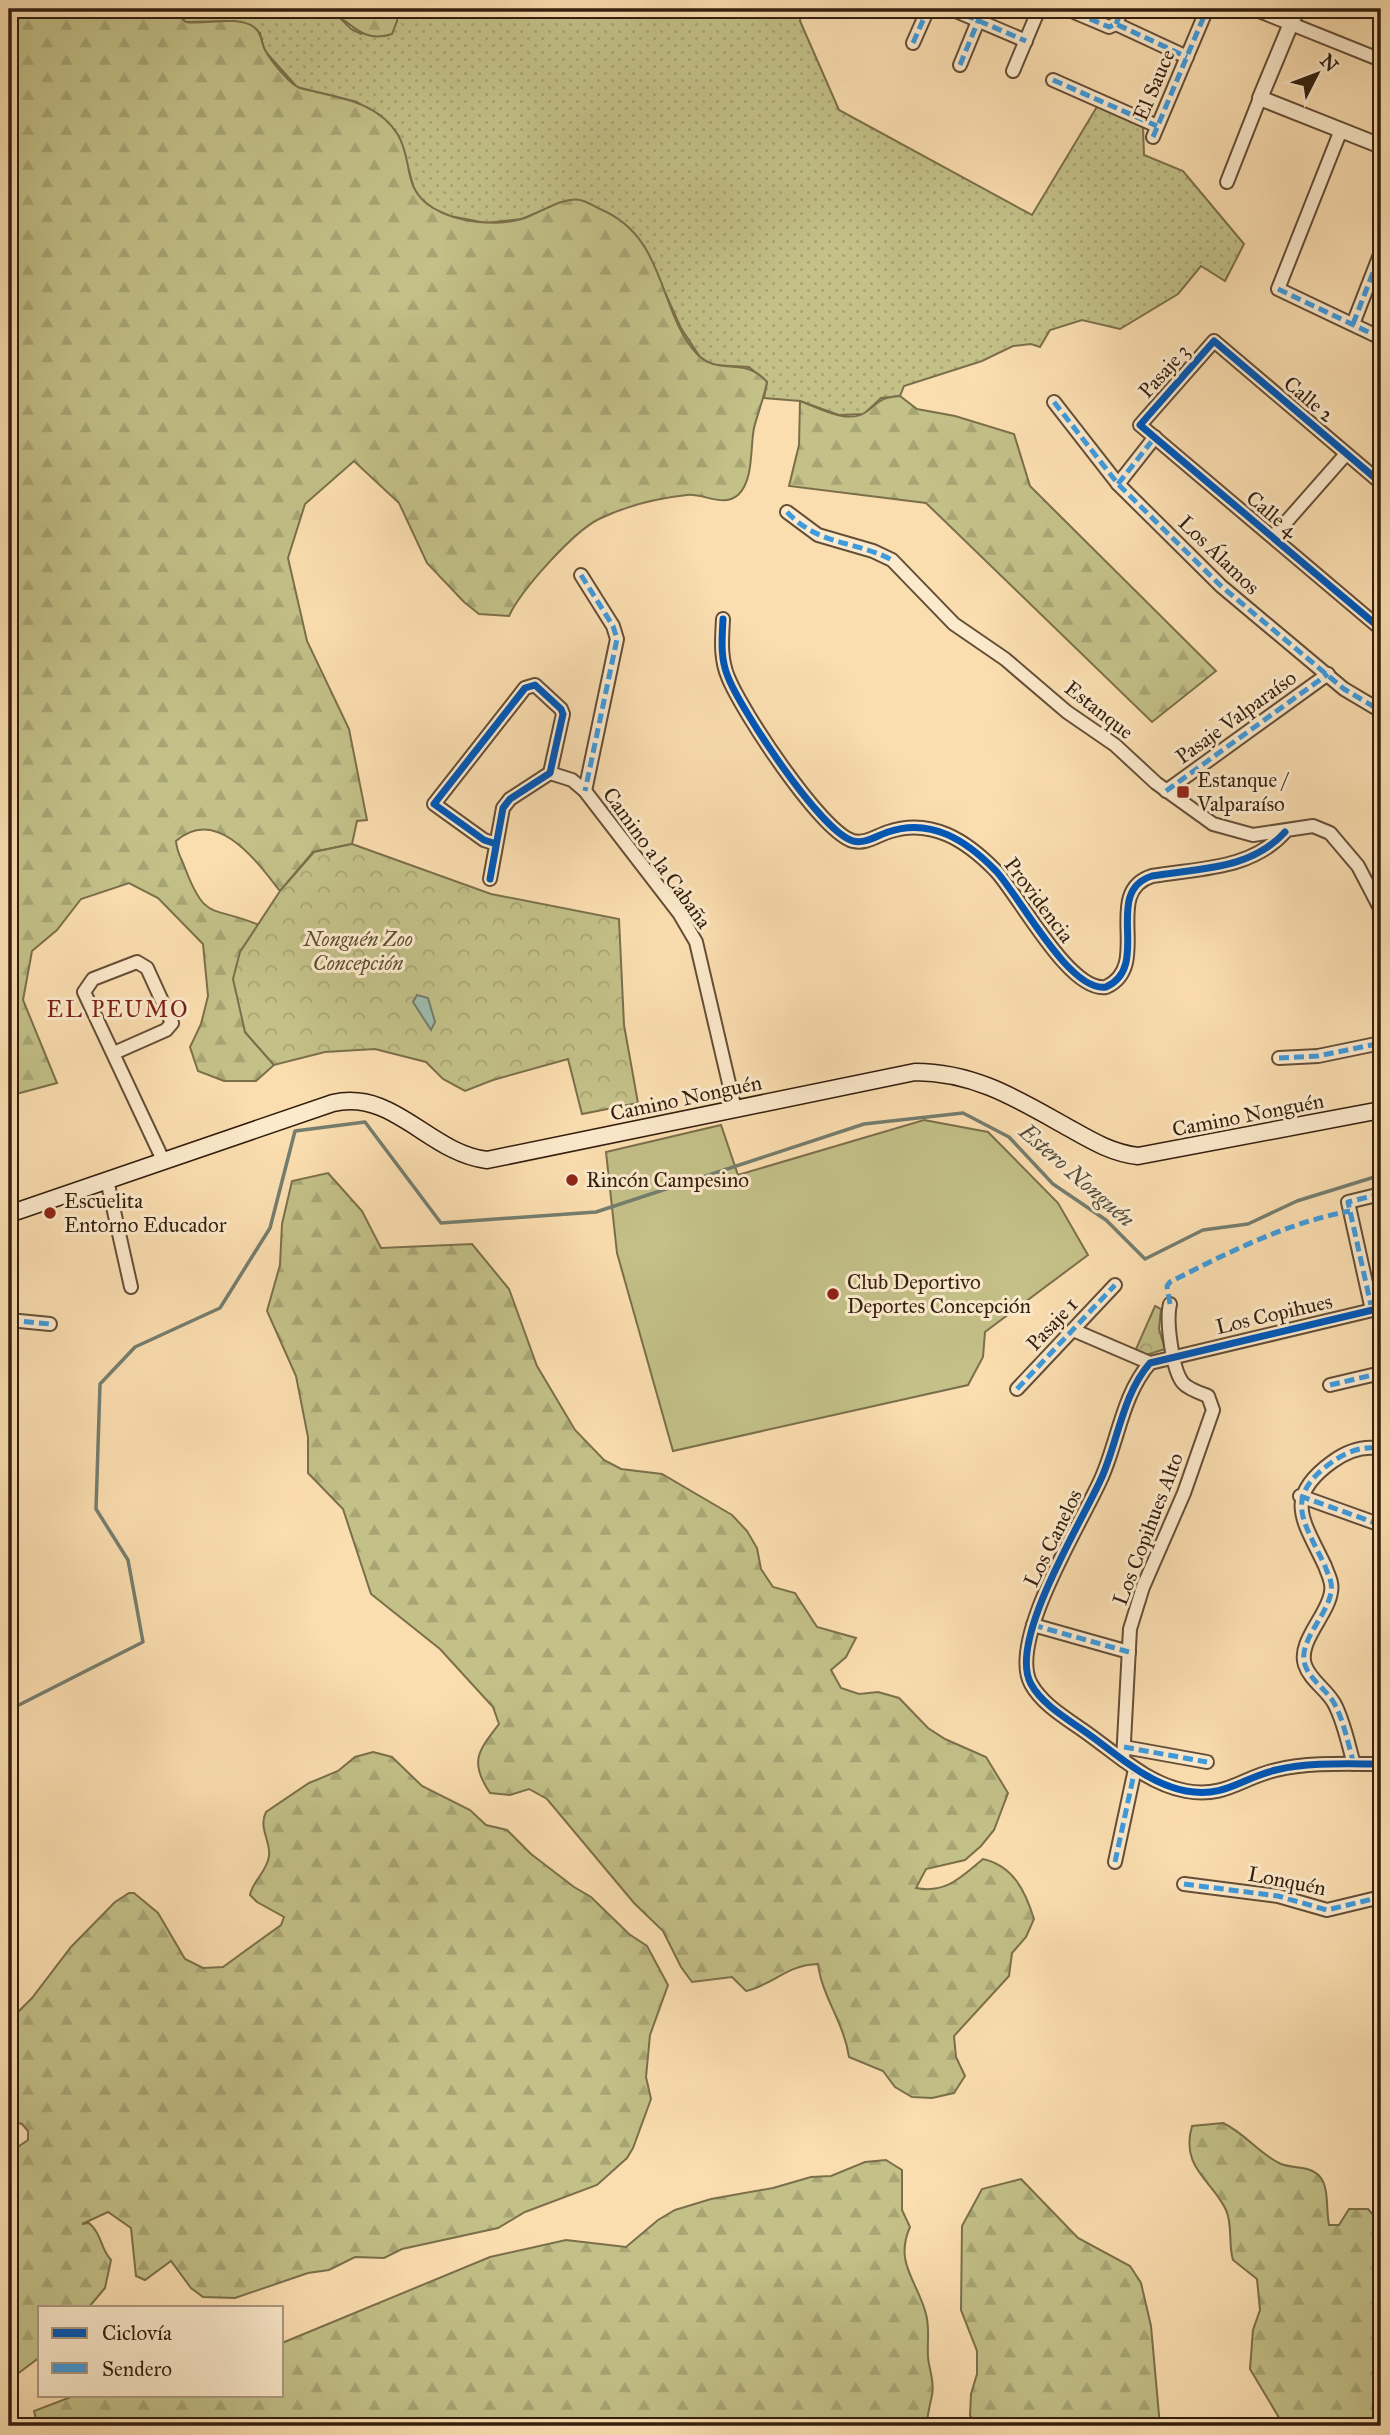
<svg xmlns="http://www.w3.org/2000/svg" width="1390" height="2435" font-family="'IM FELL Great Primer',serif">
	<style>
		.grass { fill: url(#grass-dots); stroke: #7b6f4b; stroke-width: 2 }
		.forest { fill: url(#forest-firs); stroke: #7b6f4b; stroke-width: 2 }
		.park { fill: url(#park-crowns); stroke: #7b6f4b; stroke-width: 2 }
		.garden { fill: #c3c088; stroke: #7b6f4b; stroke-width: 2 }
		.water { fill: #9fbcae; stroke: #747d6e; stroke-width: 2 }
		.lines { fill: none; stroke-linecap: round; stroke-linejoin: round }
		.stream { stroke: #747d6e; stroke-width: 3.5 }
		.minor-casing { stroke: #654e36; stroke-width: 16 }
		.tertiary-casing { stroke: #654e36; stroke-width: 18 }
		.secondary-casing { stroke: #331e0e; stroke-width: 19 }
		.minor { stroke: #fceacc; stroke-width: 12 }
		.tertiary { stroke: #fceacc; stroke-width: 14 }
		.secondary { stroke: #fceacc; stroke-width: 16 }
		.quiet { stroke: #3e9bde; stroke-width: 5; stroke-dasharray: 10 5; stroke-linecap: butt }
		.cycleway-casing { stroke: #fceacc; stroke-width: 11 }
		.cycleway { stroke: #0057b8; stroke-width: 7 }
		.poi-dot { fill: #8f2418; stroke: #fceacc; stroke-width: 2.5 }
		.labels { text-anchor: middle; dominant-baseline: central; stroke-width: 6; stroke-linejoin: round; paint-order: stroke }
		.street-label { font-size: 21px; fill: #331e0e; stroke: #fceacc }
		.poi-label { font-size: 21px; fill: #331e0e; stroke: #fceacc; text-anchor: start }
		.park-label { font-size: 21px; font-style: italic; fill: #5e4f33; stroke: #fceacc }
		.neighbourhood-label { font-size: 23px; letter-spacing: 2px; fill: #7a1f14; stroke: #fceacc }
		.water-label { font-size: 23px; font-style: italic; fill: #534d3e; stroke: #fceacc }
	</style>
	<defs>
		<pattern id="grass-dots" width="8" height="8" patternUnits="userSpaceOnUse" patternTransform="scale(1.75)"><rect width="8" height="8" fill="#c3c088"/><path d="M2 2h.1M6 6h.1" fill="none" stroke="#a8a574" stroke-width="1.8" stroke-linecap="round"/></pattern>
		<pattern id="forest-firs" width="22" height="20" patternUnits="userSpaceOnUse" patternTransform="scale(1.75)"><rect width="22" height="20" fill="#c3c088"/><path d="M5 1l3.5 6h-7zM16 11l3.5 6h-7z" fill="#a8a574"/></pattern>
		<pattern id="park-crowns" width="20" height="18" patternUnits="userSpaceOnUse" patternTransform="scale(1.75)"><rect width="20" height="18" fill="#c3c088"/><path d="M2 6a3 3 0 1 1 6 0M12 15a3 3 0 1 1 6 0" fill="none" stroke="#a8a574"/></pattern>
	</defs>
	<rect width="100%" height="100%" fill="#fbdeb0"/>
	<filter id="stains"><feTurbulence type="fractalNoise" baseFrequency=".00286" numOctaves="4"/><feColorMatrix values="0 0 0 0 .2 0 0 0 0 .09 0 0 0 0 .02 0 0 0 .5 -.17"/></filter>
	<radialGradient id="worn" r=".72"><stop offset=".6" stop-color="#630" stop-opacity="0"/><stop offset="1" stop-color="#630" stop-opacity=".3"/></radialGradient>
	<polygon class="grass" points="175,9 332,10 351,29 361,34 397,21 397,9 802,9 800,21 839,110 1032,215 1098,105 1143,127 1144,155 1183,171 1244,244 1225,281 1201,266 1178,294 1120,329 1082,320 1050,330 1040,347 1031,344 1013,346 982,361 904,386 900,396 881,398 864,414 839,415 800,401 764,398 767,382 749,367 712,365 700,357 681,328 644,246 559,203 522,219 486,223 450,216 434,209 416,196 399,136 357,102 297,87 264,50 260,33 235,21 186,22 173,12"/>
	<g class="forest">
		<path d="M9 9H175L174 12 186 22C207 25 236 15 254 27 262 32 261 43 265 50 271 61 286 79 296 86 301 90 310 90 316 92 347 99 380 105 398 135 414 162 401 188 433 208 457 223 498 227 525 218 542 212 562 197 580 200 586 201 594 206 600 209 667 237 657 310 697 354 719 377 744 355 767 382 764 398 758 412 754 428 750 448 754 480 738 495 723 508 704 493 687 495 658 498 626 506 599 519 573 532 521 590 509 616L479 614 464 602 427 563 399 503 354 461 305 504 288 558 307 641 349 729 367 820 357 821 352 844 313 852 280 891C257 862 217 805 176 841 177 853 181 857 185 868 206 923 212 905 259 925L240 952 245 1032 274 1065 256 1081H224L198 1071 190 1047 201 1024 208 996 203 944 158 898 129 883 81 899 57 930 32 951 23 1000 57 1083 9 1096V908L14 897 9 890Z"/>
		<path d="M320 9H397V21L392 34C356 46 348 12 320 9Z"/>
		<path d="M900 396 917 409 955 416 1014 434 1030 486 1216 671 1152 722 926 503 789 486 799 445 800 401C817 407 848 425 866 412 881 401 879 398 900 396Z"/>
		<path d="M328 1173 362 1211 381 1248 472 1244 509 1289 537 1366 575 1430 604 1460 621 1469 662 1474 732 1515 747 1531 757 1548 761 1569 773 1587 795 1593 817 1627 856 1638 846 1657 831 1670 841 1688 859 1694 878 1692 899 1698 928 1728 945 1739 986 1757 1008 1793 994 1830 981 1846 965 1860 926 1869 916 1888C946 1894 961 1877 983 1859 1013 1866 1025 1890 1034 1919L1026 1937 1012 1953 1009 1976 954 2036 956 2057 965 2076 954 2093 932 2098 912 2097 895 2087 883 2071 849 2057C844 2022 822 1997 818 1964 786 1965 775 1984 746 1991L732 1977 692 1982 681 1967 663 1931 634 1903 547 1799 529 1789 510 1795 490 1793C469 1762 478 1751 499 1724L493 1707 440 1649 371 1594 343 1509 308 1473V1437L296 1376 267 1311 280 1265 282 1224 292 1181Z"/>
		<path d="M373 1752 392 1757 422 1786 470 1810 486 1825 507 1830 531 1854 574 1887 591 1897 629 1934 647 1946 668 1985 650 2035 646 2077 651 2099 633 2148 627 2158 597 2185 525 2212 498 2228 402 2249 384 2258 355 2257 329 2270 308 2273 235 2298 203 2297 191 2288 171 2261 145 2280 136 2276 131 2228 108 2212 82 2224 89 2223C102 2234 100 2248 111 2260L105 2288 89 2307H40V2357L16 2375 9 2374V2153L28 2140V2131L22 2124 9 2121V2021L32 1998 71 1947 115 1902 129 1893H134L158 1913 185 1959 203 1968 223 1967 281 1925 284 1917 257 1902 250 1895C253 1880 267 1872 269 1856 271 1841 258 1828 266 1812L309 1783 338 1771 355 1757Z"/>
		<path d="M1223 2123C1245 2133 1259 2154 1281 2164 1294 2169 1311 2165 1321 2178 1329 2189 1326 2211 1329 2225H1339L1349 2209H1368L1375 2217 1381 2235V2426H1284L1250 2369 1253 2330 1260 2310 1257 2279 1233 2260C1228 2244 1233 2225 1226 2210 1212 2180 1180 2168 1192 2126Z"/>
		<path d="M886 2160 902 2170V2210L910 2227C894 2263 917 2280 926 2314 930 2329 927 2342 928 2357 929 2369 935 2383 932 2395 930 2406 927 2414 927 2426H38L34 2411 76 2395H282V2343L490 2257 566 2240 626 2247 658 2220 675 2210 711 2199 773 2188 811 2177 831 2176 865 2162Z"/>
		<polygon points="1021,2179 1078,2238 1130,2266 1141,2283 1151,2326 1160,2426 979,2426 970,2416 971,2394 977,2374 977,2351 961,2310 962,2226 982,2189"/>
	</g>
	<g class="park">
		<polygon points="352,844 491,894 619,919 624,1025 638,1103 582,1114 568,1059 493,1080 465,1091 443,1079 426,1062 375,1049 325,1052 274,1065 245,1032 233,979 240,952 280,891 314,852"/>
		<polygon points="1155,1306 1161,1309 1159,1329 1165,1349 1146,1355 1136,1349"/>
	</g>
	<polygon class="garden" points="924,1120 988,1132 1058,1203 1088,1255 985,1332 983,1357 968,1385 673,1451 617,1253 606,1152 721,1125 738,1175"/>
	<polygon class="water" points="417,995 428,998 435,1022 431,1030 413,1002"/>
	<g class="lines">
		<polyline class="stream" points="9,1710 143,1642 128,1560 96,1509 100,1384 135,1347 220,1308 270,1228 295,1131 365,1122 441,1223 596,1212 864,1124 963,1113 1009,1137 1053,1184 1106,1220 1145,1259 1203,1230 1248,1224 1297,1201 1381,1175"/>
		<g class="minor-casing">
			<g id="minor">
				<polyline points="951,9 1026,41"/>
				<polyline points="1254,9 1381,60"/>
				<polyline points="1076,13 1109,27 1116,24 1187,57"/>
				<polyline points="1116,24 1122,9"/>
				<polyline points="913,43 928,9"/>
				<polyline points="960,65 983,9"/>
				<polyline points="1013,71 1039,9"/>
				<polyline points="1053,80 1157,126"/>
				<polyline points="1341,130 1278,289 1381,338"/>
				<polyline points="1153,137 1207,9"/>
				<polyline points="1227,182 1260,98"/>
				<polyline points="1353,324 1381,252"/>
				<polyline points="1054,402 1118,484 1221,586 1344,689 1381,711"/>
				<polyline points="1381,483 1214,341 1140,425 1381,629"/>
				<polyline points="1118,484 1155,437"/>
				<polyline points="787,512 818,535 873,551 892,560 954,624 1005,659 1067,712 1115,745 1156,783 1213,824 1253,835 1313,826 1330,833 1358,866 1381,910"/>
				<polyline points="1273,537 1346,454"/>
				<polyline points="581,575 613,626 617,639 585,791"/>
				<path d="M723 619C722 639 720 658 728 677 741 710 821 832 853 841 866 844 876 836 888 832 931 817 967 841 996 871 1020 897 1070 993 1106 987 1153 966 1101 892 1152 876 1199 868 1251 870 1285 832"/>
				<polyline points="550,773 572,780 585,791 679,913 696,942 735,1109"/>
				<polyline points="1166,791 1328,674"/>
				<polyline points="490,879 503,808 510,799 550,773 563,714 561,709 535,685 525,688 434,804 484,840 496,844"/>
				<polyline points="114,1053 166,1030 172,1023 147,968 137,962 93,979 84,992 163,1160"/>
				<polyline points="1279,1058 1318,1056 1381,1043"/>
				<polyline points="107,1180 131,1287"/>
				<path d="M1381 1308 1150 1363C1122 1395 1118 1442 1101 1479 1082 1522 1007 1641 1031 1684 1043 1706 1071 1721 1091 1736 1120 1757 1149 1784 1186 1791 1226 1798 1241 1778 1276 1770 1309 1762 1348 1764 1381 1764"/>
				<polyline points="1372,1310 1348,1202 1381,1194"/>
				<polyline points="9,1320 50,1324"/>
				<polyline points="1073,1330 1150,1363"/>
				<polyline points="1330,1385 1381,1373"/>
				<polyline points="1017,1389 1115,1285"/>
				<polyline points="1300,1496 1381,1525"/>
				<polyline points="1033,1625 1129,1652"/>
				<polyline points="1124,1747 1207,1762"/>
				<path d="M1123 1760 1130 1629 1143 1587 1184 1493 1213 1410 1208 1396C1200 1393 1188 1389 1183 1383 1172 1370 1166 1320 1170 1304"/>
				<path d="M1354 1764C1348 1744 1344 1721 1334 1703 1326 1689 1310 1680 1305 1665 1297 1642 1328 1615 1331 1592 1333 1582 1328 1575 1325 1566 1304 1521 1282 1498 1332 1462 1346 1452 1363 1445 1381 1449"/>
				<polyline points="1115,1862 1135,1769"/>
				<polyline points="1184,1884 1278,1896 1327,1910 1381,1897"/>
			</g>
		</g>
		<g class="tertiary-casing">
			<polyline id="tertiary" points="1297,9 1260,98 1381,146"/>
		</g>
		<g class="secondary-casing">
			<path id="secondary" d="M9 1214 333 1103C394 1089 429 1153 487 1160L915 1072C975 1072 1019 1100 1069 1128 1092 1141 1112 1153 1138 1156L1381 1110"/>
		</g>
		<use href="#minor" class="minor"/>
		<use href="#tertiary" class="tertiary"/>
		<use href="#secondary" class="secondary"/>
		<g class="quiet">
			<polyline points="951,9 1026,41"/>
			<polyline points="1076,13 1109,27 1116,24 1187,57"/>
			<polyline points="1116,24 1122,9"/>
			<polyline points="913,43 928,9"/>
			<polyline points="960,65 983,9"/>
			<polyline points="1053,80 1157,126"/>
			<polyline points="1153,137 1207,9"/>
			<polyline points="1278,289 1381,338"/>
			<polyline points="1353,324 1381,252"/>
			<polyline points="1054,402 1118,484 1221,586 1344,689 1381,711"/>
			<polyline points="1118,484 1155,437"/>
			<path d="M787 512C819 546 854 540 892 560"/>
			<polyline points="581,575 613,626 617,639 585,791"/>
			<polyline points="1166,791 1328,674"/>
			<polyline points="1279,1058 1318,1056 1381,1043"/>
			<path d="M1170 1304 1167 1286 1170 1282C1227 1253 1286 1223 1350 1211"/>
			<polyline points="1372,1310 1348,1202 1381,1194"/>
			<polyline points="9,1320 50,1324"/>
			<polyline points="1330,1385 1381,1373"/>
			<polyline points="1017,1389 1115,1285"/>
			<polyline points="1300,1496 1381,1525"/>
			<polyline points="1033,1625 1129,1652"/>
			<polyline points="1124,1747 1207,1762"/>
			<path d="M1354 1764C1348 1744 1344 1721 1334 1703 1326 1689 1310 1680 1305 1665 1297 1642 1328 1615 1331 1592 1333 1582 1328 1575 1325 1566 1304 1521 1282 1498 1332 1462 1346 1452 1363 1445 1381 1449"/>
			<polyline points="1115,1862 1135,1769"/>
			<polyline points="1184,1884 1278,1896 1327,1910 1381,1897"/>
		</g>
		<g class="cycleway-casing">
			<g id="cycleway">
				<polyline points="1381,483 1214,341 1140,425 1381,629"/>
				<path d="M723 619C722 639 720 658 728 677 741 710 821 832 853 841 866 844 876 836 888 832 931 817 967 841 996 871 1020 897 1070 993 1106 987 1153 966 1101 892 1152 876 1199 868 1251 870 1285 832"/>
				<polyline points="490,879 503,808 510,799 550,773 563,714 561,709 535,685 525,688 434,804 484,840 496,844"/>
				<path d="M1381 1308 1150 1363C1122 1395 1118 1442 1101 1479 1082 1522 1007 1641 1031 1684 1043 1706 1071 1721 1091 1736 1120 1757 1149 1784 1186 1791 1226 1798 1241 1778 1276 1770 1309 1762 1348 1764 1381 1764"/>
			</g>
		</g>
		<use href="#cycleway" class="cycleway"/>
	</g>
	<g class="poi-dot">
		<rect x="1176" y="785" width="14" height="14" rx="3.5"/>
		<circle cx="572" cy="1180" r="7"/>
		<circle cx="50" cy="1213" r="7"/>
		<circle cx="833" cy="1294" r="7"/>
	</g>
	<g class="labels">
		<g class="street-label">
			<text transform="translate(1154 85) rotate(-67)">El Sauce</text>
			<text transform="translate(1164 371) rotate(-48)">Pasaje 3</text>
			<text transform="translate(1309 399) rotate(40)">Calle 2</text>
			<text transform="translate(1272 514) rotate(40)">Calle 4</text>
			<text transform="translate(1219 555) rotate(44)">Los Álamos</text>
			<text transform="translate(1099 710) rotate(38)">Estanque</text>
			<text transform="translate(1236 717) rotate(-36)">Pasaje Valparaíso</text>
			<text transform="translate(657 858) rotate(54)">Camino a la Cabaña</text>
			<text transform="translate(1039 900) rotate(53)">Providencia</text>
			<text transform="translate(686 1098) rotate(-12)">Camino Nonguén</text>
			<text transform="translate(1248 1115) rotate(-11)">Camino Nonguén</text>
			<text transform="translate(1274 1314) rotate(-13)">Los Copihues</text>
			<text transform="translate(1052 1324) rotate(-47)">Pasaje 1</text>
			<text transform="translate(1148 1529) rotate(-69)">Los Copihues Alto</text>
			<text transform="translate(1053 1538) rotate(-64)">Los Canelos</text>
			<text transform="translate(1287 1881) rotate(11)">Lonquén</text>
		</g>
		<g class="poi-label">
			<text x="1197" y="780">Estanque /<tspan x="1197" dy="24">Valparaíso</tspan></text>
			<text x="586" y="1180">Rincón Campesino</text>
			<text x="64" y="1201">Escuelita<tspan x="64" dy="24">Entorno Educador</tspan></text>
			<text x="847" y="1282">Club Deportivo<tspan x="847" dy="24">Deportes Concepción</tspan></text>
		</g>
		<g class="park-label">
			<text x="358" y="939">Nonguén Zoo<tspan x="358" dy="24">Concepción</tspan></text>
		</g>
		<g class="neighbourhood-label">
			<text x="118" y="1009">EL PEUMO</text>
		</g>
		<g class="water-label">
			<text transform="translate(1077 1175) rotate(41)">Estero Nonguén</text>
		</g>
	</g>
	<rect width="1390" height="2435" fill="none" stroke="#fbdeb0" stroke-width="35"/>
	<rect x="10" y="10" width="1369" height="2414" fill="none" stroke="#331e0e" stroke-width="3.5"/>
	<rect x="18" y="18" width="1355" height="2400" fill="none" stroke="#331e0e" stroke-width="2"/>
	<rect x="38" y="2306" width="245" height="91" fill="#fceacc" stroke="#ac9880" stroke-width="2"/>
	<rect x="52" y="2328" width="35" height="10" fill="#0057b8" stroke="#ac9880" stroke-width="2"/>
	<text x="102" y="2340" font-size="21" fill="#331e0e">Ciclovía</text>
	<rect x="52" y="2363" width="35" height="10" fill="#3e9bde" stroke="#ac9880" stroke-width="2"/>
	<text x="102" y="2376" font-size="21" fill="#331e0e">Sendero</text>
	<g transform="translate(1317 74) rotate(48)" stroke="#fceacc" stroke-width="5" paint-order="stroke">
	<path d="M0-5L12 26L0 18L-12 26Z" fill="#331e0e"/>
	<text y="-10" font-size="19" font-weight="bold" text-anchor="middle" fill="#331e0e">N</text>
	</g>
	<rect width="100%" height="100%" filter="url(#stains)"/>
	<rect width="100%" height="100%" fill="url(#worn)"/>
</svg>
